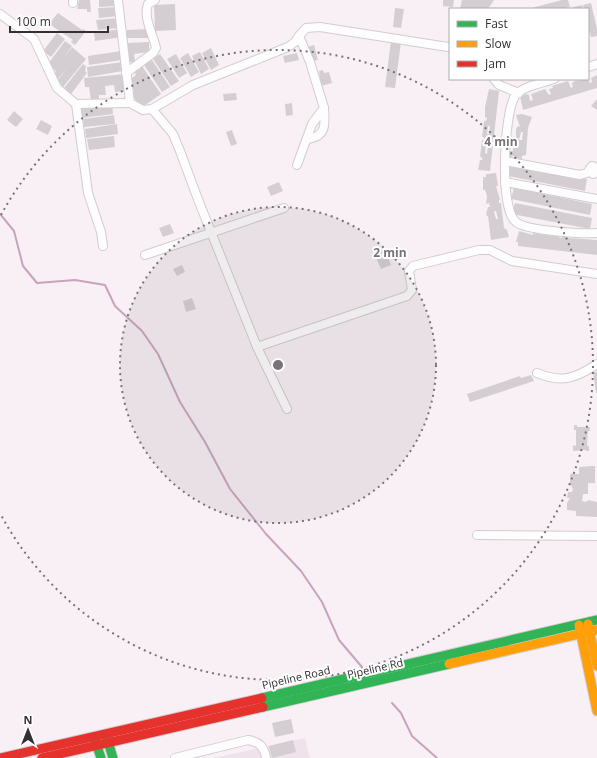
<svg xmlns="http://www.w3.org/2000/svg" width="597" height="758" font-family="'Open Sans',sans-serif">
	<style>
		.built { fill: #f0e2eb }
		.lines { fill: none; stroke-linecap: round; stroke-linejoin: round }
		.stream { stroke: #c7a4bc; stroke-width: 2 }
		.building { fill: #d4ced2; fill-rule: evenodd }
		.street-casing { stroke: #d2ccd0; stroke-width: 10 }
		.fast-casing { stroke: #d2ccd0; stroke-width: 11 }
		.slow-casing { stroke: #d2ccd0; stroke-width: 11 }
		.jam-casing { stroke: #d2ccd0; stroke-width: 11 }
		.street { stroke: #fefdfe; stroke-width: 8 }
		.fast { stroke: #30b455; stroke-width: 9 }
		.slow { stroke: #ff9f0a; stroke-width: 9 }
		.jam { stroke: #e5322d; stroke-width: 9 }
		.ring { fill: none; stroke: #797376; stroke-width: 2; stroke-dasharray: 2 4 }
		.labels { text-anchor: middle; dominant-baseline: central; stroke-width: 4; stroke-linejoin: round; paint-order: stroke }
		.street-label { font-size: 11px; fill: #342f32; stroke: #fff }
		.centre { fill: #797376; stroke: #fff; stroke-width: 2 }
		.ring-label { font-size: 12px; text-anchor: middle; font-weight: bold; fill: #797376; stroke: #fff; stroke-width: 4; stroke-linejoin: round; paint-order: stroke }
	</style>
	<rect width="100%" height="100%" fill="#f8f0f5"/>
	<polygon class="built" points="305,738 310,758 213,758"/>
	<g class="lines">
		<g class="stream">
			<polyline points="0,214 14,231 23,266 37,283 75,280 105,285 115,306 142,331 158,354 180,402 205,442 230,489 266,534 301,571 322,602 339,640 362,667"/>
			<polyline points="392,703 401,713 412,736 437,758"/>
		</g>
	</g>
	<g class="building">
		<polygon points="79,0 90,0 91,12 87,12 87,9 77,9"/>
		<polygon points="99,0 115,0 116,6 99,7"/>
		<polygon points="443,0 454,0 453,7 443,6"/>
		<polygon points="462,0 494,0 488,9 460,9"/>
		<polygon points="562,0 568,0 570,7 561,9 528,9"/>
		<polygon points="591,3 597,29 597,36 591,37 588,26 588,9 584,9 583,5"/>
		<polygon points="175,4 176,30 155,31 154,5"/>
		<polygon points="582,5 583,9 574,9 573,7"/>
		<polygon points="118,7 119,16 99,18 98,8"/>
		<polygon points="395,8 404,9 401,28 393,27"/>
		<polygon points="58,13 82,30 83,29 86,31 75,45 71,42 73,40 49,24"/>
		<polygon points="119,18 120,28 98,30 96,20"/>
		<polygon points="120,29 122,37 95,41 94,33"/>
		<polygon points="148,29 148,38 127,38 127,30"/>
		<polygon points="57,33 65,39 51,57 43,51"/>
		<polygon points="65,41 72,46 64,57 72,47 86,59 63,87 58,80 67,68 58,79 54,74 56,72 54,69 48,64"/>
		<polygon points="391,41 401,42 395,88 385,87"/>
		<polygon points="149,42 149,52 134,54 135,62 126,62 126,43"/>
		<polygon points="314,45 318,60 313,61 308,47"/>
		<polygon points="211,48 219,65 211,70 202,53"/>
		<polygon points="121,51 122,60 89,65 88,56"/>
		<polygon points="200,52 209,69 201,74 192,56"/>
		<polygon points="188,53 199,72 191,77 180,58"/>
		<polygon points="297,53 299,60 285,63 283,56"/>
		<polygon points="160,54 179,81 171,86 153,59"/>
		<polygon points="176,54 187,73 179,78 167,59"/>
		<polygon points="152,60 170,87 162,92 144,65"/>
		<polygon points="122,62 123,71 88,77 87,67"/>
		<polygon points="83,64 86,66 85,71 87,73 71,94 64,88"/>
		<polygon points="142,66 161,94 141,108 131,93 134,91 128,81 136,75 134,72"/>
		<polygon points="323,70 324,73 329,72 332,83 321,86 319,71"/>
		<polygon points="125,74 126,91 115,92 114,85 105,86 106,95 99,95 99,99 91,100 89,87 85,87 84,78"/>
		<polygon points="597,75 597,88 523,110 520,96 527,94 529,95 530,101 533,100 531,94 534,93 545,89 549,95 551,94 549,89 553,88 552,86 568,81 571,88 573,87 572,83 575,81 588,79 590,83 592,82 591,78"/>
		<path d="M489 89 499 91 490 171 478 170 480 160H482V157H480L482 140H484V137H482L484 121H486L487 118 485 117V107ZM488 126H490L489 134H487ZM486 145H488L487 154 485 153Z"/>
		<polygon points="236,93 237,100 224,101 223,94"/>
		<polygon points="597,99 597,110 591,106"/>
		<polygon points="112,103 113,114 82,118 81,108"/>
		<polygon points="292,103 293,115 286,116 285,104"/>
		<polygon points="14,111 23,119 16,127 7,120"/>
		<path d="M522 114 532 117 528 128 526 155 522 156V159L515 158V156L509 157 510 151H513V148L516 146V129L518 126 520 127 516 115ZM521 132H523L522 140H519Z"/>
		<polygon points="114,115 115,124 84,127 83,119"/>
		<polygon points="41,120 52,126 48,135 36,129"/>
		<polygon points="117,124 118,134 86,138 85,129"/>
		<polygon points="232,130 237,144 231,146 226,132"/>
		<polygon points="114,136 115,147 89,150 87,139"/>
		<polygon points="511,164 587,179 585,191 508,176"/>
		<path d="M496 173 498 186H496L500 200H499V203H501L504 228 507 230 509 237 491 240 488 216H487L486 214 488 207H490L489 203 486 204 487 196 485 190H483V177H486V174ZM494 211H496L498 219H496Z"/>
		<polygon points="279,182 283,191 271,196 267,187"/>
		<polygon points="514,188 592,204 590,215 511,199"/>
		<polygon points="515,203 592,218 590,229 512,214"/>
		<polygon points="170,224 174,233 163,237 159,228"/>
		<polygon points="519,231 533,235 533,233 552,236 552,235 558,235 558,237 562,238 562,236 568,236 568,238 597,240 597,255 518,246 518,242 516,242"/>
		<polygon points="385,248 391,265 381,269 374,253"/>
		<polygon points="182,265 185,272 177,276 173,269"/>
		<polygon points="192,298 196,309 186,312 183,301"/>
		<polygon points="593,372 597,372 597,393 596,393"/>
		<polygon points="531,375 534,381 470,402 467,394 520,376 521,378"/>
		<polygon points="574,425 577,425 577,427 590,427 590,431 588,431 587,446 589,446 589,451 586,451 586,450 573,451 573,445 576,446 576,430 574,430"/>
		<polygon points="592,466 595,466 595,483 588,483 588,494 583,494 582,501 586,502 588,500 597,502 597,517 576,516 576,511 567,510 567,503 570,498 567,498 568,492 572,492 573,489 570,484 570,474 579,474 579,467"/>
		<polygon points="291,719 294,733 275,737 272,723"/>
		<polygon points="293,740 296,752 272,758 269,746"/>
	</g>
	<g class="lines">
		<g class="street-casing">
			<g id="street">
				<polyline points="73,0 73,3"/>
				<polyline points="118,0 130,103 143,110 152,109 193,85 288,47 295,42 299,36 310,62 324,108 312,124 297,165"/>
				<polyline points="0,14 34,39 57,88 76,104 130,103"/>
				<polyline points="299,36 306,28 320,27 448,47"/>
				<polyline points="588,67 597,64"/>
				<path d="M126 73 153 53 156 48C153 34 143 18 148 4L155 0"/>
				<polyline points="494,79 499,85 519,93"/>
				<path d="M554 79C543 83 522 86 515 96 504 113 499 209 516 222 527 231 582 234 597 233"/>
				<polyline points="76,104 88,193 101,232 103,246"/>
				<polyline points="152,109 173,134 180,151 199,202 257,347 287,409"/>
				<path d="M308 139C327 136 325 124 324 108"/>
				<polyline points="505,161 580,175 590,172"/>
				<polyline points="597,168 592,166 589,170 593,174 597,172"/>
				<polyline points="505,182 597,199"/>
				<polyline points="145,255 284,208"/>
				<polyline points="257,347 407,296 412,290 409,271 413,266 479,250 490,250 512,261 597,274"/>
				<path d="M537 373C561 383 575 379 597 364"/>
				<polyline points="477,535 597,536"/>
				<path d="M175 758 248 740C259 742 264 746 266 758"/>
			</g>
		</g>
		<g class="fast-casing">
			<g id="fast">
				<polyline points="262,698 597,620"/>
				<polyline points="263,707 449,664"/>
				<polyline points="106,735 113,758"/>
				<polyline points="94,737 101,758"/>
			</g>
		</g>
		<g class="slow-casing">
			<g id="slow">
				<polyline points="588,624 597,666"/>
				<polyline points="579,625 597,711"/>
				<polyline points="449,664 597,630"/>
			</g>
		</g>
		<g class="jam-casing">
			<g id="jam">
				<polyline points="1,758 262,698"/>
				<polyline points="42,758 263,707"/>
			</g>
		</g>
		<use href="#street" class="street"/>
		<use href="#fast" class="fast"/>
		<use href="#slow" class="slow"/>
		<use href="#jam" class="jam"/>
	</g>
	<circle cx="278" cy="365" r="158" fill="#797376" fill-opacity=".12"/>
	<g class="ring">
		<circle cx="278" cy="365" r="158"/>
		<path d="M1 215A315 315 0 1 1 1 515"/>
	</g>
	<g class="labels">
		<g class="street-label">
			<text transform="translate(375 668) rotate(-13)">Pipeline Rd</text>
			<text transform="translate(296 677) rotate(-13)">Pipeline Road</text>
		</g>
	</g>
	<circle cx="278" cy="365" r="6" class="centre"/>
	<g class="ring-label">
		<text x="501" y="146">4 min</text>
		<text x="390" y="257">2 min</text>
	</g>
	<rect x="449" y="8" width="140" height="72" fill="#ffffff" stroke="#aeacad"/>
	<rect x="457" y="21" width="20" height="6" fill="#30b455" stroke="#aeacad"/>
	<text x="485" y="28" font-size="12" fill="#342f32">Fast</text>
	<rect x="457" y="41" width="20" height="6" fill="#ff9f0a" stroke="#aeacad"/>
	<text x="485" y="48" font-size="12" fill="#342f32">Slow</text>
	<rect x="457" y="61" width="20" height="6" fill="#e5322d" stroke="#aeacad"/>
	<text x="485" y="68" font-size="12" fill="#342f32">Jam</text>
	<g transform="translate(28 730)" stroke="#ffffff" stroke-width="3" paint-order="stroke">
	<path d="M0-3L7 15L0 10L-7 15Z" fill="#342f32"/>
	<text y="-6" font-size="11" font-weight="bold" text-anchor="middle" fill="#342f32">N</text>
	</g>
	<path d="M10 26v6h98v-6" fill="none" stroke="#342f32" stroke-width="2"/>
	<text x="16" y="26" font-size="12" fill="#342f32" stroke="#ffffff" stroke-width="3" paint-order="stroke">100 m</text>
</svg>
